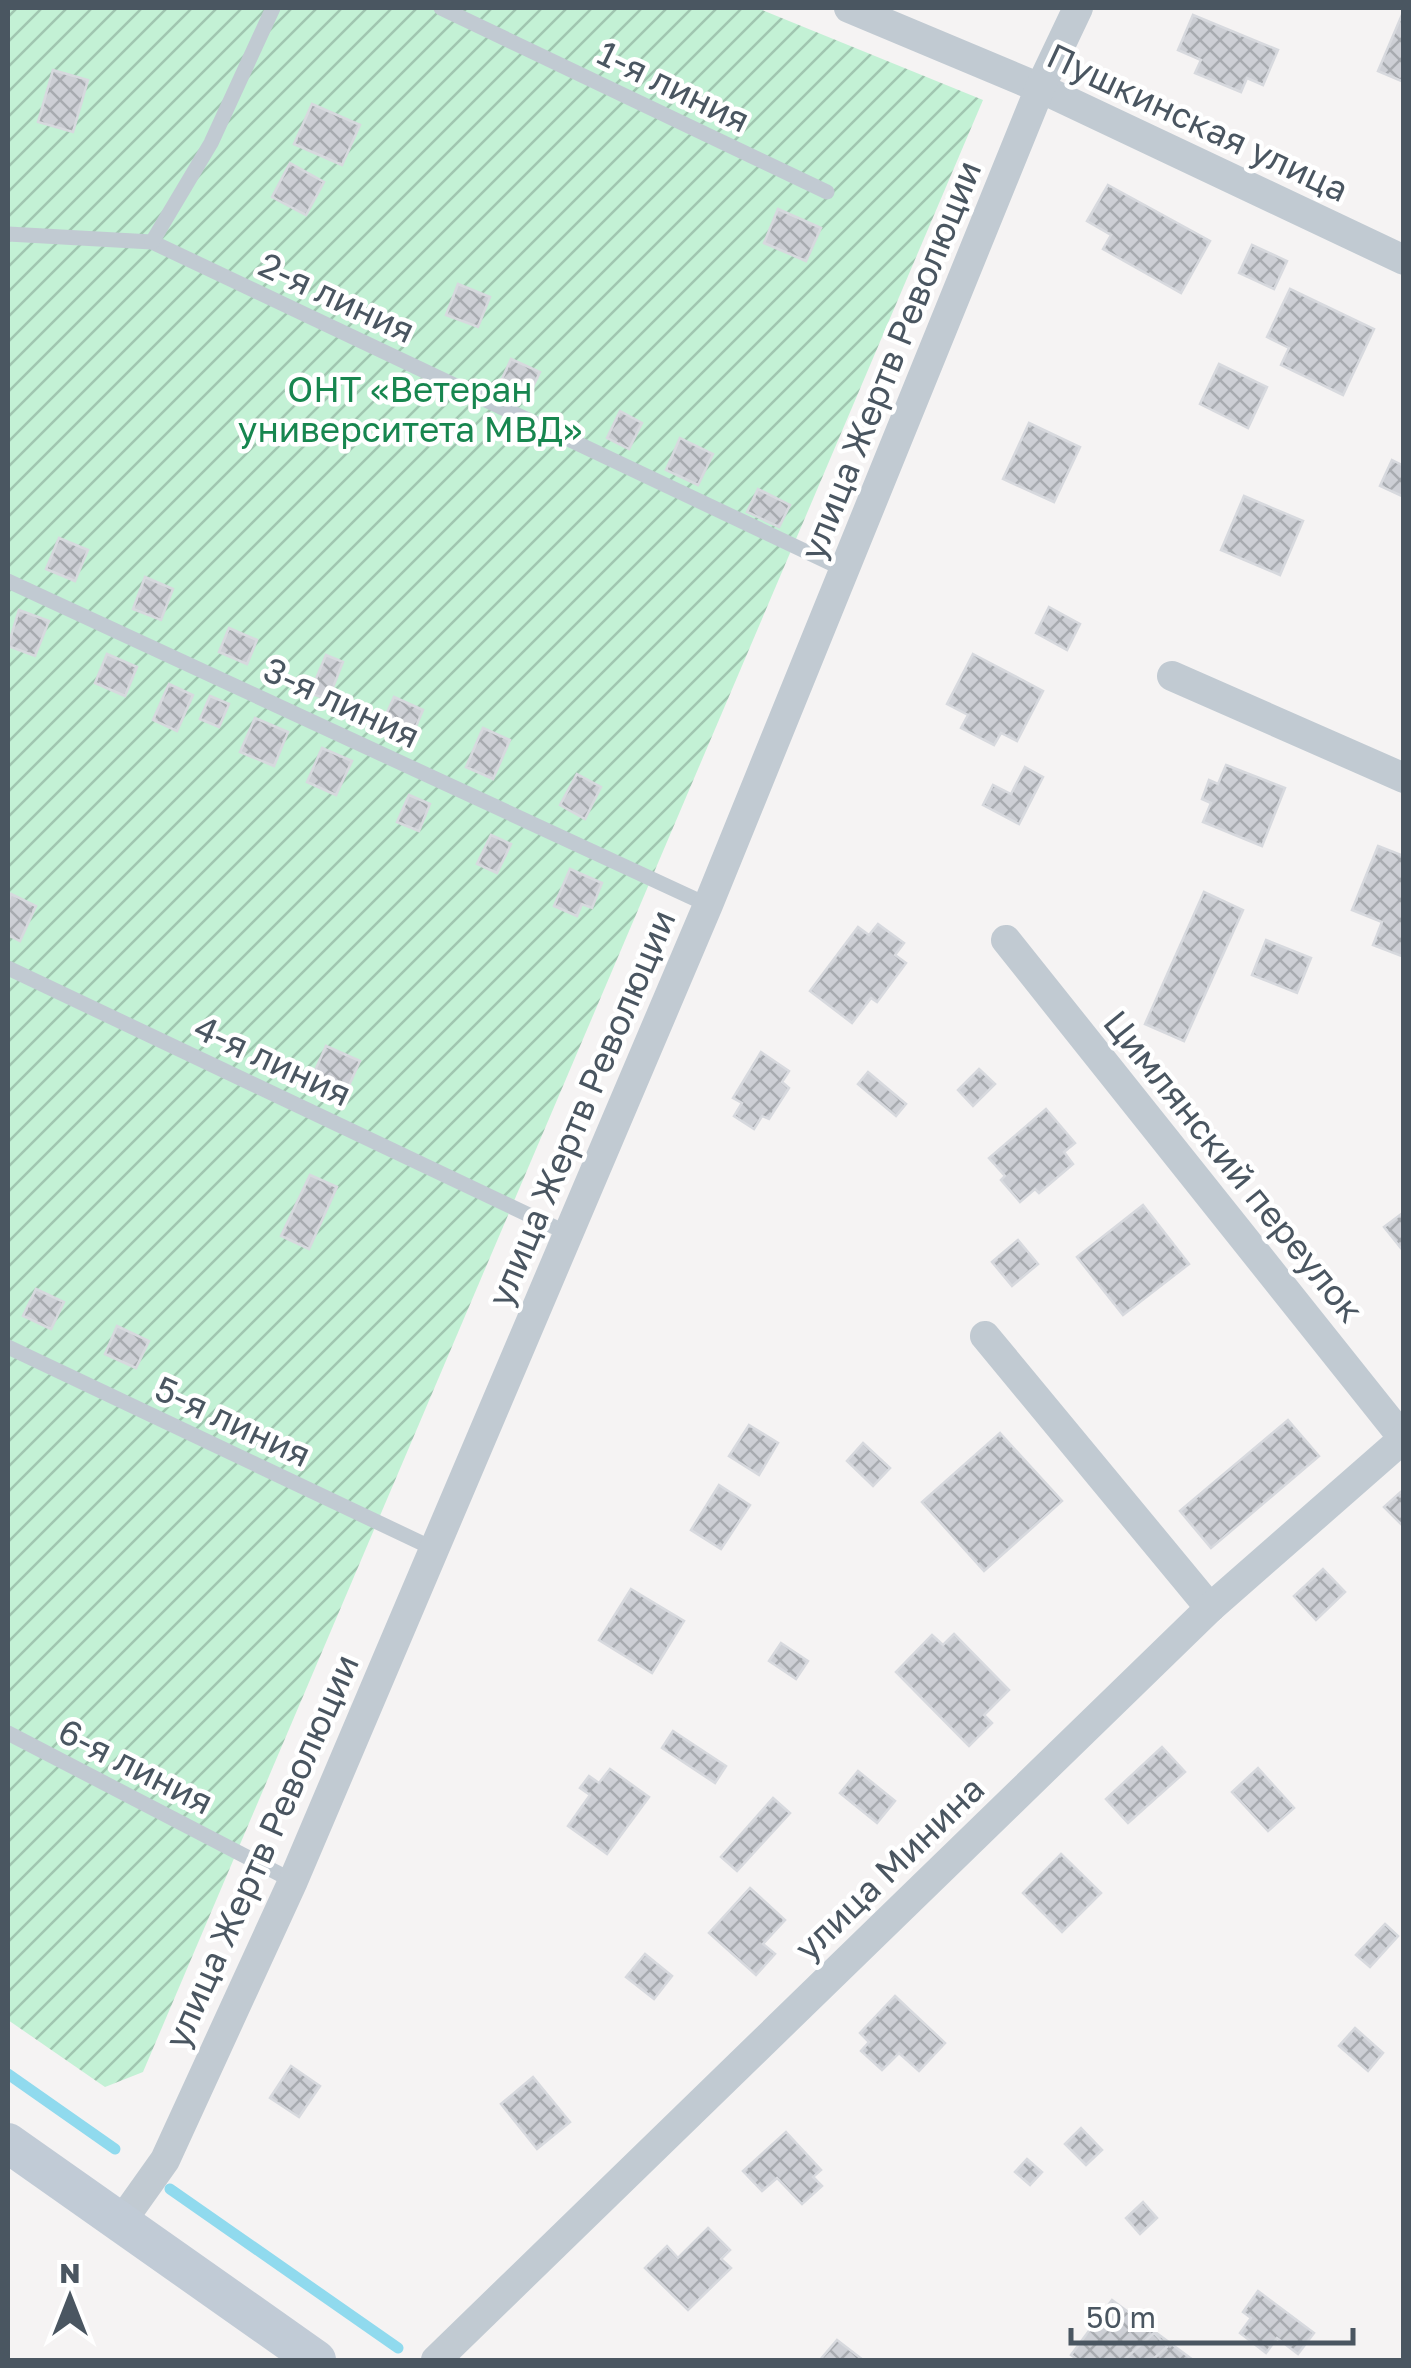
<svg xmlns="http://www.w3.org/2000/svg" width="1411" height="2368" font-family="'Golos Text',sans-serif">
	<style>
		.garden { fill: url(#garden-furrows) }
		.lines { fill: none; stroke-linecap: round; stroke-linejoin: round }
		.stream { stroke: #90daee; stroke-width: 11 }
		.building { fill: url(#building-cross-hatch); stroke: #d7d9de; stroke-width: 2.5 }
		.service { stroke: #c1cad2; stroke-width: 15 }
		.minor { stroke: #c1cad2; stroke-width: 30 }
		.secondary { stroke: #c1cbd6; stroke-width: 40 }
		.labels { text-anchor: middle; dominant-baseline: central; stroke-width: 9; stroke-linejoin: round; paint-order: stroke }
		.street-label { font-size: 35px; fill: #4a5661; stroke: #fff }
		.park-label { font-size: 35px; fill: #17864f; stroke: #fff }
	</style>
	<defs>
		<pattern id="garden-furrows" width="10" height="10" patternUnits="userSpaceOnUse" patternTransform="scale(2.5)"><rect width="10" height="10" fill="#c3f1d5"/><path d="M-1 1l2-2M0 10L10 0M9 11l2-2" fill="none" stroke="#a0c6b0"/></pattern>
		<pattern id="building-cross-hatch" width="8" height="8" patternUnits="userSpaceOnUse" patternTransform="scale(2.5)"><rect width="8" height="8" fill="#cdcfd5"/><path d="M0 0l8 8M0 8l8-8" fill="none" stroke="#a8abb0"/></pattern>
	</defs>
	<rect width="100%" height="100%" fill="#f5f3f3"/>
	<polygon class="garden" points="8,8 757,8 983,100 143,2072 105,2087 8,2020"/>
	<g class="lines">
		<g class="stream">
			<polyline points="8,2074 115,2149"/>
			<polyline points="170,2189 398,2348"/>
		</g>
	</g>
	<g class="building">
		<polygon points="1404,10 1404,82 1378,71"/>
		<polygon points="1193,15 1278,50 1263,85 1247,78 1241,92 1195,73 1201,60 1178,50"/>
		<polygon points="53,70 88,80 73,132 38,122"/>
		<polygon points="312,104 360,125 342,165 294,144"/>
		<polygon points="290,163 324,182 306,215 272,197"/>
		<polygon points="1108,185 1210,241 1181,293 1103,249 1111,235 1087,221"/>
		<polygon points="778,209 821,228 806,261 764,243"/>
		<polygon points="1252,245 1287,261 1274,289 1239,273"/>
		<polygon points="458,284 490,297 478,327 446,315"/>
		<polygon points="1290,289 1374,329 1343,395 1281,365 1289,348 1267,337"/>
		<polygon points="511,359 540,372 530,393 501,381"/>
		<polygon points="1219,364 1267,387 1248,428 1200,404"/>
		<polygon points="620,411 642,423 629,449 607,438"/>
		<polygon points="1029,423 1080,447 1054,502 1003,479"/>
		<polygon points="680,438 713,454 698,485 666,470"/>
		<polygon points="1392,460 1404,466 1402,496 1380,486"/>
		<polygon points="758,489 790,505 779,527 747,512"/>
		<polygon points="1244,496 1303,521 1280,575 1221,550"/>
		<polygon points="59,538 88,550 75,581 46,569"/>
		<polygon points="145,577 173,589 161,620 133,609"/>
		<polygon points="1049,607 1080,624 1067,650 1036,633"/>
		<polygon points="19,610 49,621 35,656 8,646"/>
		<polygon points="229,628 257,640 247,664 219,652"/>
		<polygon points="107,654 137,667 125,696 95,683"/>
		<polygon points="973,654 1043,691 1017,741 1001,733 994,745 961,728 968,715 947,704"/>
		<polygon points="326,655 343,662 328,700 310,693"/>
		<polygon points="169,684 193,695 177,731 153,720"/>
		<polygon points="210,696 229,704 219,727 200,719"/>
		<polygon points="394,697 423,710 411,738 381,726"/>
		<polygon points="255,718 288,732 274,766 240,752"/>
		<polygon points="483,728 510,740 493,779 466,767"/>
		<polygon points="322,748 352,761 336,795 307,782"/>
		<polygon points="1226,765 1285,788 1262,846 1203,822 1211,803 1202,799 1209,780 1218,784"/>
		<polygon points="1025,767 1043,777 1019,824 983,805 993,785 1011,794"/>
		<polygon points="577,774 601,787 585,819 560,805"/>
		<polygon points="409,795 430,804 419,831 397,822"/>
		<polygon points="491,835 511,844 497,873 477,864"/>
		<polygon points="1378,846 1404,856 1404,957 1373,945 1382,922 1352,910"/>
		<polygon points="570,869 602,883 592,908 582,904 577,916 554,906"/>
		<polygon points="1204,892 1243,910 1184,1041 1145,1024"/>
		<polygon points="11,894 36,906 20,941 8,935 8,903"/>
		<polygon points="878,924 904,943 895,955 906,963 877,1002 871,998 852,1023 810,991 858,927 869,935"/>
		<polygon points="1266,940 1311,958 1297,993 1252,975"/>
		<polygon points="326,1046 360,1061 346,1092 312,1077"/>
		<polygon points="761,1052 789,1071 782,1082 789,1088 769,1119 762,1116 754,1129 734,1116 742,1103 733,1098"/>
		<polygon points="979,1069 995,1084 973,1106 958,1090"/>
		<polygon points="868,1072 906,1104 896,1116 858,1084"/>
		<polygon points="1046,1109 1075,1143 1064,1152 1073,1164 1039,1193 1035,1189 1020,1202 1001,1180 1005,1176 989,1158"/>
		<polygon points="310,1175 337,1187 309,1249 281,1236"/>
		<polygon points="1143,1205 1189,1264 1123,1315 1077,1257"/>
		<polygon points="1404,1212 1404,1252 1384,1227"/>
		<polygon points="1018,1240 1038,1264 1012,1286 992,1262"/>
		<polygon points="36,1289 64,1302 51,1329 23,1316"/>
		<polygon points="117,1326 149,1341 136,1368 105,1354"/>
		<polygon points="1288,1420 1319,1456 1211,1548 1180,1511"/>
		<polygon points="749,1425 778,1443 759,1475 729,1456"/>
		<polygon points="1000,1433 1062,1501 984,1571 922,1502"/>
		<polygon points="863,1443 890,1468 873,1486 847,1461"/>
		<polygon points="719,1485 750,1505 721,1549 691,1530"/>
		<polygon points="1404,1489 1404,1527 1384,1507"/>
		<polygon points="1323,1569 1345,1592 1316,1620 1294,1596"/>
		<polygon points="631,1589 684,1621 652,1673 599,1640"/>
		<polygon points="954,1634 1009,1690 984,1715 992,1723 969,1746 896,1672 932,1635 943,1645"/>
		<polygon points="781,1643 808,1661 796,1679 769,1661"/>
		<polygon points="673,1731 726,1766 715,1783 662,1748"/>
		<polygon points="1162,1747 1185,1772 1128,1823 1106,1799"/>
		<polygon points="1258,1768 1294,1808 1268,1831 1232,1792"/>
		<polygon points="610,1769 649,1797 607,1854 568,1826 590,1795 580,1788 589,1776 599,1783"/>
		<polygon points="858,1771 895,1801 877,1823 840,1793"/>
		<polygon points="773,1798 790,1813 737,1871 721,1857"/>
		<polygon points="1061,1854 1101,1893 1062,1932 1023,1893"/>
		<polygon points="750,1888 785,1920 763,1944 775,1954 756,1975 709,1933"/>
		<polygon points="1385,1924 1398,1936 1370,1967 1356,1955"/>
		<polygon points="645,1954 672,1976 654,1999 626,1977"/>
		<polygon points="895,1996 945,2043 919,2071 899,2053 882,2070 861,2051 869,2042 860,2033"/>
		<polygon points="1355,2028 1383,2053 1368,2071 1339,2046"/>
		<polygon points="291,2066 320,2086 299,2117 270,2098"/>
		<polygon points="533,2077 570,2122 537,2149 501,2104"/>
		<polygon points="1081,2128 1102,2150 1086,2165 1065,2144"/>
		<polygon points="786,2132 821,2170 813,2177 822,2186 802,2204 777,2178 762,2191 743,2171"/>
		<polygon points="1027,2159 1042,2172 1030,2185 1015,2172"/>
		<polygon points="1143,2202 1157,2218 1140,2234 1126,2218"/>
		<polygon points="708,2228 730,2250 721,2259 731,2268 688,2310 645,2268 667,2246 678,2258"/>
		<polygon points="1258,2291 1314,2333 1298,2354 1277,2338 1266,2353 1240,2333 1251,2318 1243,2312"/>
		<polygon points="1112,2300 1193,2360 1078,2360 1071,2355"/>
		<polygon points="1154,2333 1167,2347 1152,2360 1129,2360 1126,2358"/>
		<polygon points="837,2340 863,2360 820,2360"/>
	</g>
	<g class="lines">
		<g class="service">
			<polyline points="441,8 827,192"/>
			<polyline points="8,234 152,242 845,570"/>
			<polyline points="152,242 211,143 273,8"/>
			<polyline points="8,581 708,905"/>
			<polyline points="8,968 569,1234"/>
			<polyline points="8,1347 432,1548"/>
			<polyline points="8,1733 293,1881"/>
		</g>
		<g class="minor">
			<polyline points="849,8 1040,88 1404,260"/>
			<polyline points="1172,676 1404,778"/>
			<polyline points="1006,940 1403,1438"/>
			<polyline points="985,1336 1210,1608"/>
			<polyline points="121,2222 165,2160 293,1881 708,905 1040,88 1078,8"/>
			<polyline points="436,2360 1210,1608 1404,1438"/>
		</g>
		<polyline class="secondary" points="8,2143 316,2360"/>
	</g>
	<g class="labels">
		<g class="street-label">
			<text transform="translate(674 86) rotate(26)">1-я линия</text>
			<text transform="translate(1198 122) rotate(25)">Пушкинская улица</text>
			<text transform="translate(337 297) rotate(25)">2-я линия</text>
			<text transform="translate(890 360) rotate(-68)">улица Жертв Революции</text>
			<text transform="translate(342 702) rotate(25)">3-я линия</text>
			<text transform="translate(273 1060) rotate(25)">4-я линия</text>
			<text transform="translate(581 1108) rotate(-67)">улица Жертв Революции</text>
			<text transform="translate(1234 1166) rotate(51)">Цимлянский переулок</text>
			<text transform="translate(233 1421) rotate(25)">5-я линия</text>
			<text transform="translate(136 1766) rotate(27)">6-я линия</text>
			<text transform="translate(261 1851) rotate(-66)">улица Жертв Революции</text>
			<text transform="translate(889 1868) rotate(-44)">улица Минина</text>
		</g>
		<g class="park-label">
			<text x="410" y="389">ОНТ «Ветеран<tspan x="410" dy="40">университета МВД»</tspan></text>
		</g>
	</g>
	<rect width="1411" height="2368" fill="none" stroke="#4a5661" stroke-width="20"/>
	<g transform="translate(70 2298)" stroke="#ffffff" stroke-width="8" paint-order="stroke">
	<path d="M0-8L18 38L0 25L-18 38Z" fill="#4a5661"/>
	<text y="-15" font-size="28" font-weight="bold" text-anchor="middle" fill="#4a5661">N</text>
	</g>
	<path d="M1071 2328v15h282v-15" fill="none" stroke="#4a5661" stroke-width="5"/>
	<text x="1086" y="2328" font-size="30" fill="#4a5661" stroke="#ffffff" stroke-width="8" paint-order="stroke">50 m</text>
</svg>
